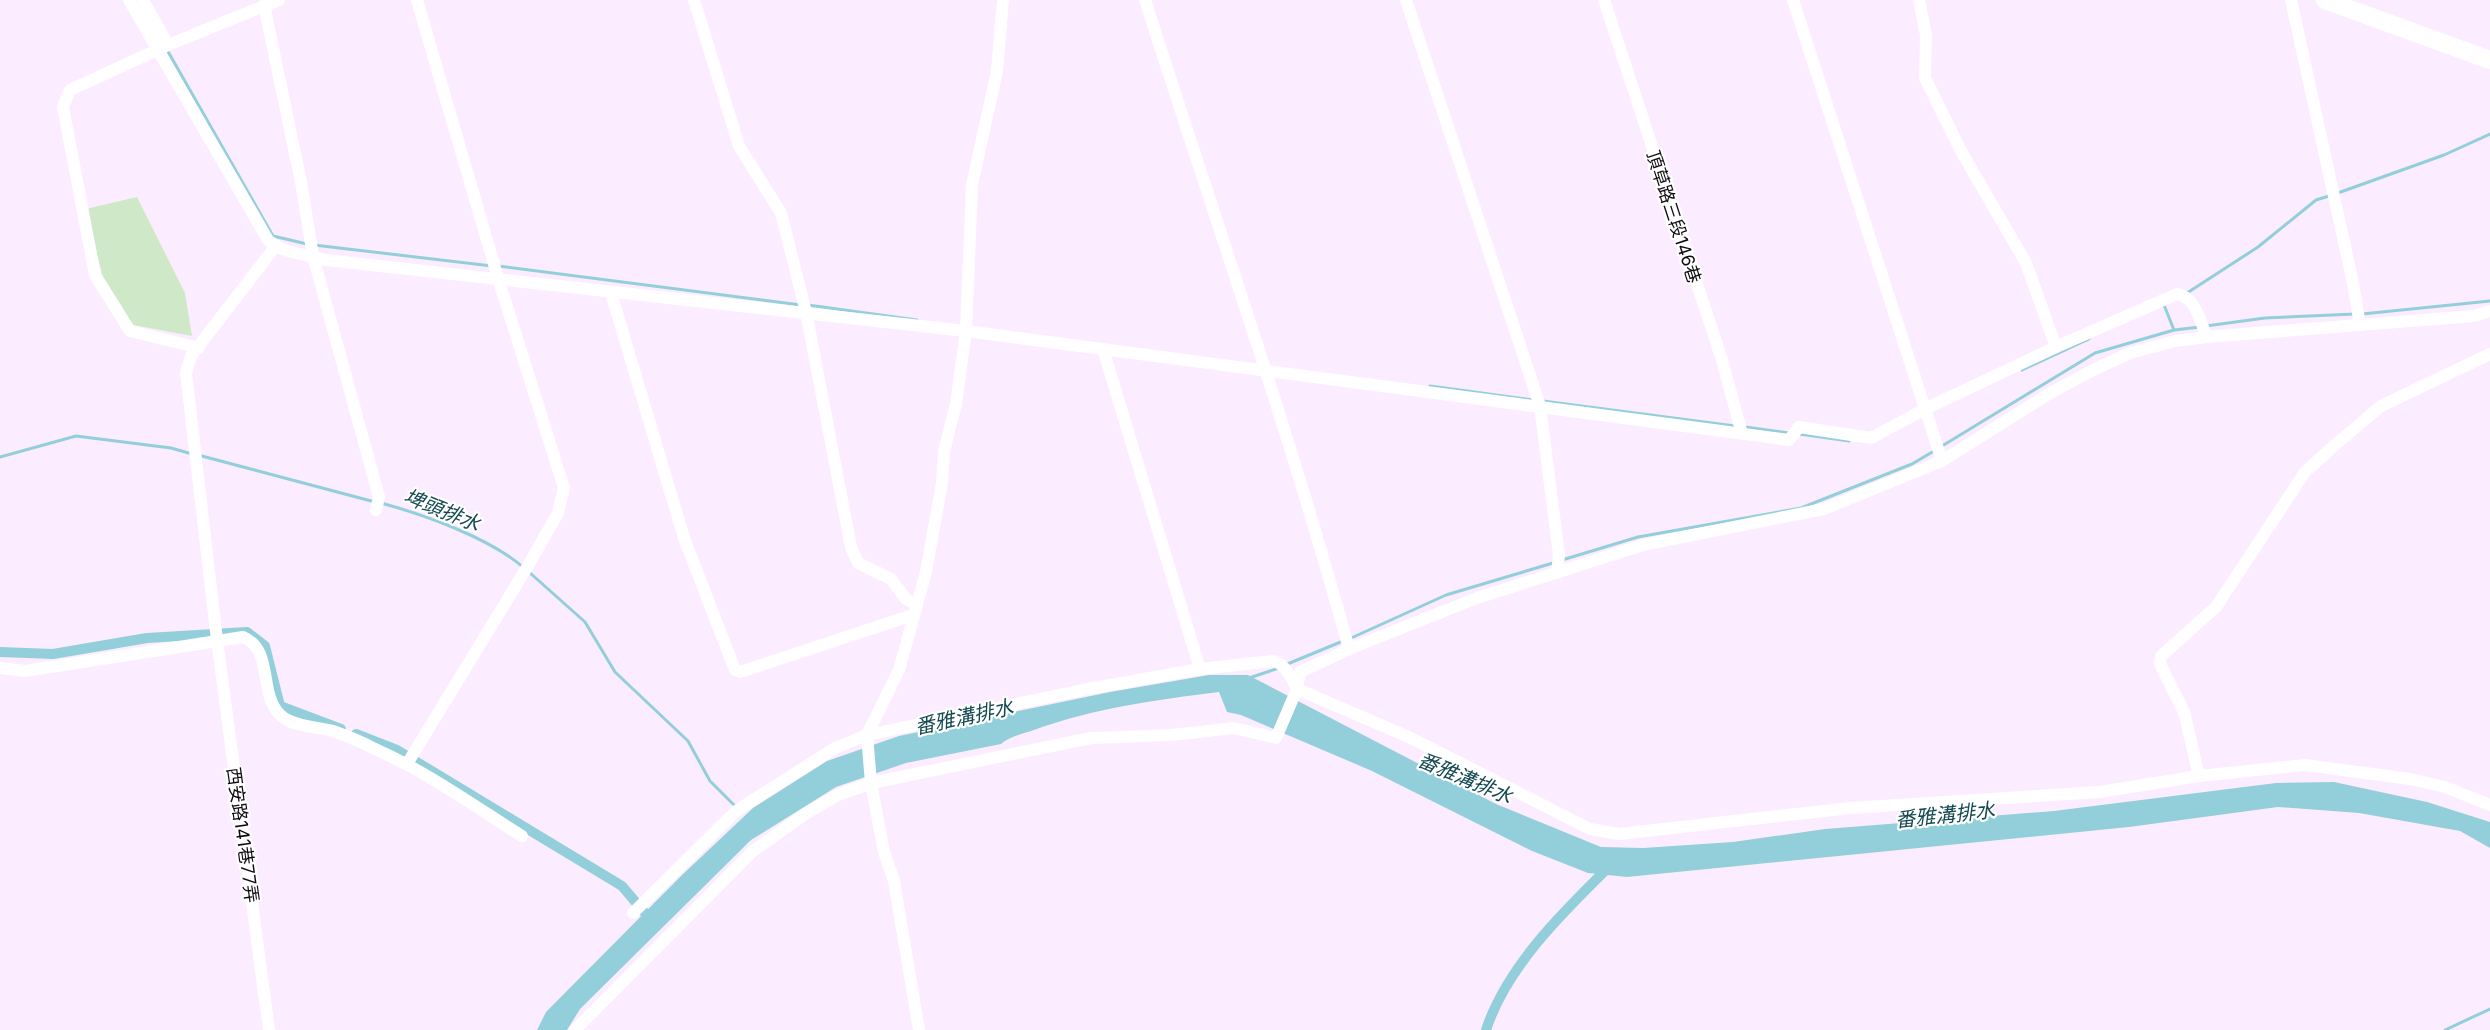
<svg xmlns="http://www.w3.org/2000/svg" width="2490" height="1030" font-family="Inter,'Noto Sans TC',sans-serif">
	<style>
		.green { fill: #cee8c8 }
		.water { fill: #93cfdb }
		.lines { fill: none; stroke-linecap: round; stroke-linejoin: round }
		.stream { stroke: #93cfdb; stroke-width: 3 }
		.canal { stroke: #93cfdb; stroke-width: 10 }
		.street { stroke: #fff; stroke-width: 12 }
		.secondary { stroke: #fff; stroke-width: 18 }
		.labels { text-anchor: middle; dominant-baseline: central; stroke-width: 4.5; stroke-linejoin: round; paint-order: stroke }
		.street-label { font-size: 18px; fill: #0f0a10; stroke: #fff }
		.water-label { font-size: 20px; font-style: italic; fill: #134851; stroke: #fff }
	</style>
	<rect width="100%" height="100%" fill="#fcecff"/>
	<polygon class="green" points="137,197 185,293 192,336 128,324 105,286 86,209"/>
	<path class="water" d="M1209 675H1248L1496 804 1601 847 1643 848 1733 842 1825 829 2054 811 2276 783 2334 782 2427 802 2490 822V848L2460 831 2359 813 2278 807 2129 827 1627 877 1588 873 1532 851 1372 771 1241 715 1227 712 1219 692C1156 700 1094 708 1034 730 1023 734 1010 736 1001 744L906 763 836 787 751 840 580 1009 567 1030H537L546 1012 681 876 753 808 827 761 899 736 1110 692Z"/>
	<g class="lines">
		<g class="stream">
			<polyline points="166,48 273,236 307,244"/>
			<polyline points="2335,194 2444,155 2490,134"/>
			<polyline points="314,245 492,266"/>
			<polyline points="498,266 801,305"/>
			<polyline points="2187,293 2258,247 2316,200 2329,196"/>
			<polyline points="808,305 917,320"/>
			<polyline points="2164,305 2174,330"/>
			<polyline points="2362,314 2490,301"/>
			<polyline points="2206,326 2265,318 2355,314"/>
			<polyline points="2022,370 2089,339"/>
			<polyline points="1430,386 1533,400"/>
			<polyline points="1543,401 1735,426"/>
			<polyline points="1745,427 1789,433"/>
			<polyline points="1799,434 1849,441"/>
			<polyline points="1942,446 2095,353 2174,330 2200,327"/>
			<polyline points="198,455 375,502"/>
			<polyline points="0,457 76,436 171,448 192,454"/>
			<path d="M381 503C425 515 490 538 524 568"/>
			<polyline points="1562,560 1638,537 1801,508 1912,464 1934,451"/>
			<polyline points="529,572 585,622 615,672 688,741 710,781 737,808"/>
			<polyline points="1349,639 1446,595 1553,563"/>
			<polyline points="1285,665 1343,641"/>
			<polyline points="1249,678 1279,668"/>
			<polyline points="2445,1030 2490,1009"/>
		</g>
		<g class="canal">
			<polyline points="0,652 53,654 147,638 247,632 265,646 280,706 341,729"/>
			<polyline points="356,734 397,750 622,886 644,912"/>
			<path d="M1486 1030C1507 966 1564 911 1611 865"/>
		</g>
		<g class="street">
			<path d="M129 0 268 240C283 254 306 254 326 260L966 331 1789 440 1799 427 1871 438 1927 408 2056 347 2177 294C2196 297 2200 322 2207 337L2474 316 2490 311"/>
			<polyline points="143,0 168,45"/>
			<polyline points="694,0 739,146 781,213 806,312 851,547 858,563 891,579 906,599 917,605"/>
			<path d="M1145 0C1214 216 1289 430 1349 649"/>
			<polyline points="1406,0 1540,406 1559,555 1557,573"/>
			<polyline points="1604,0 1722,360 1742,434"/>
			<polyline points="1793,0 1942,461"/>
			<polyline points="1919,0 1926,35 1925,78 1961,151 2026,263 2056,347"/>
			<polyline points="2291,0 2353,283 2360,325"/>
			<polyline points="264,5 301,182 313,256 379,497 376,510"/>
			<polyline points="611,293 684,538 735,670 740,672 913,615"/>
			<polyline points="199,348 130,331 95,275 63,107 70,90 168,45 279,0"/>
			<polyline points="1103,349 1200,669"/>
			<path d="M0 668 25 671 243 637C276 651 256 698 284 718 297 727 318 727 333 731 347 736 362 742 375 749 427 772 474 806 522 836"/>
			<polyline points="407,764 529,564 558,513 564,488 498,278 417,0"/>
			<polyline points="2199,776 2184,712 2160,664 2161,656 2216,607 2305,472 2335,445 2381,406 2490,354"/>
			<path d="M633 913 736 811 835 748 867 735 1088 689 1200 669 1273 661C1286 664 1291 678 1297 689L1411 738 1590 829 1619 834 1850 808 2100 792 2199 776 2305 765 2410 779 2445 787 2490 805"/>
			<polyline points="269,1030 217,640 186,373 191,356 275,247"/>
			<polyline points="575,1030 753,851 805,814 838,795 871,783 1091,738 1172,735 1234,728 1276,738 1297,689 1300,672 1349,649 1477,598 1643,545 1824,509 1942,461 2047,395 2093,370 2130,353 2175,341 2207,337"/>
			<polyline points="919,1030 894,881 884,852 871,783 867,735 899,670 926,572 942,483 944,451 956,404 966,331 972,185 997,71 1003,0"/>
		</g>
		<polyline class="secondary" points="2325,0 2490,60"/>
	</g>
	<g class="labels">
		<g class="street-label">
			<text transform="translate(1674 217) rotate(72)">頂草路三段146巷</text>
			<text transform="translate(243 835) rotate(82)">西安路141巷77弄</text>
		</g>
		<g class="water-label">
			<text transform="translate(442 510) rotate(22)">埤頭排水</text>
			<text transform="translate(964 717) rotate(-12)">番雅溝排水</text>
			<text transform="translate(1465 778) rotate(23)">番雅溝排水</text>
			<text transform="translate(1945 815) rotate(-6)">番雅溝排水</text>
		</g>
	</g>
</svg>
